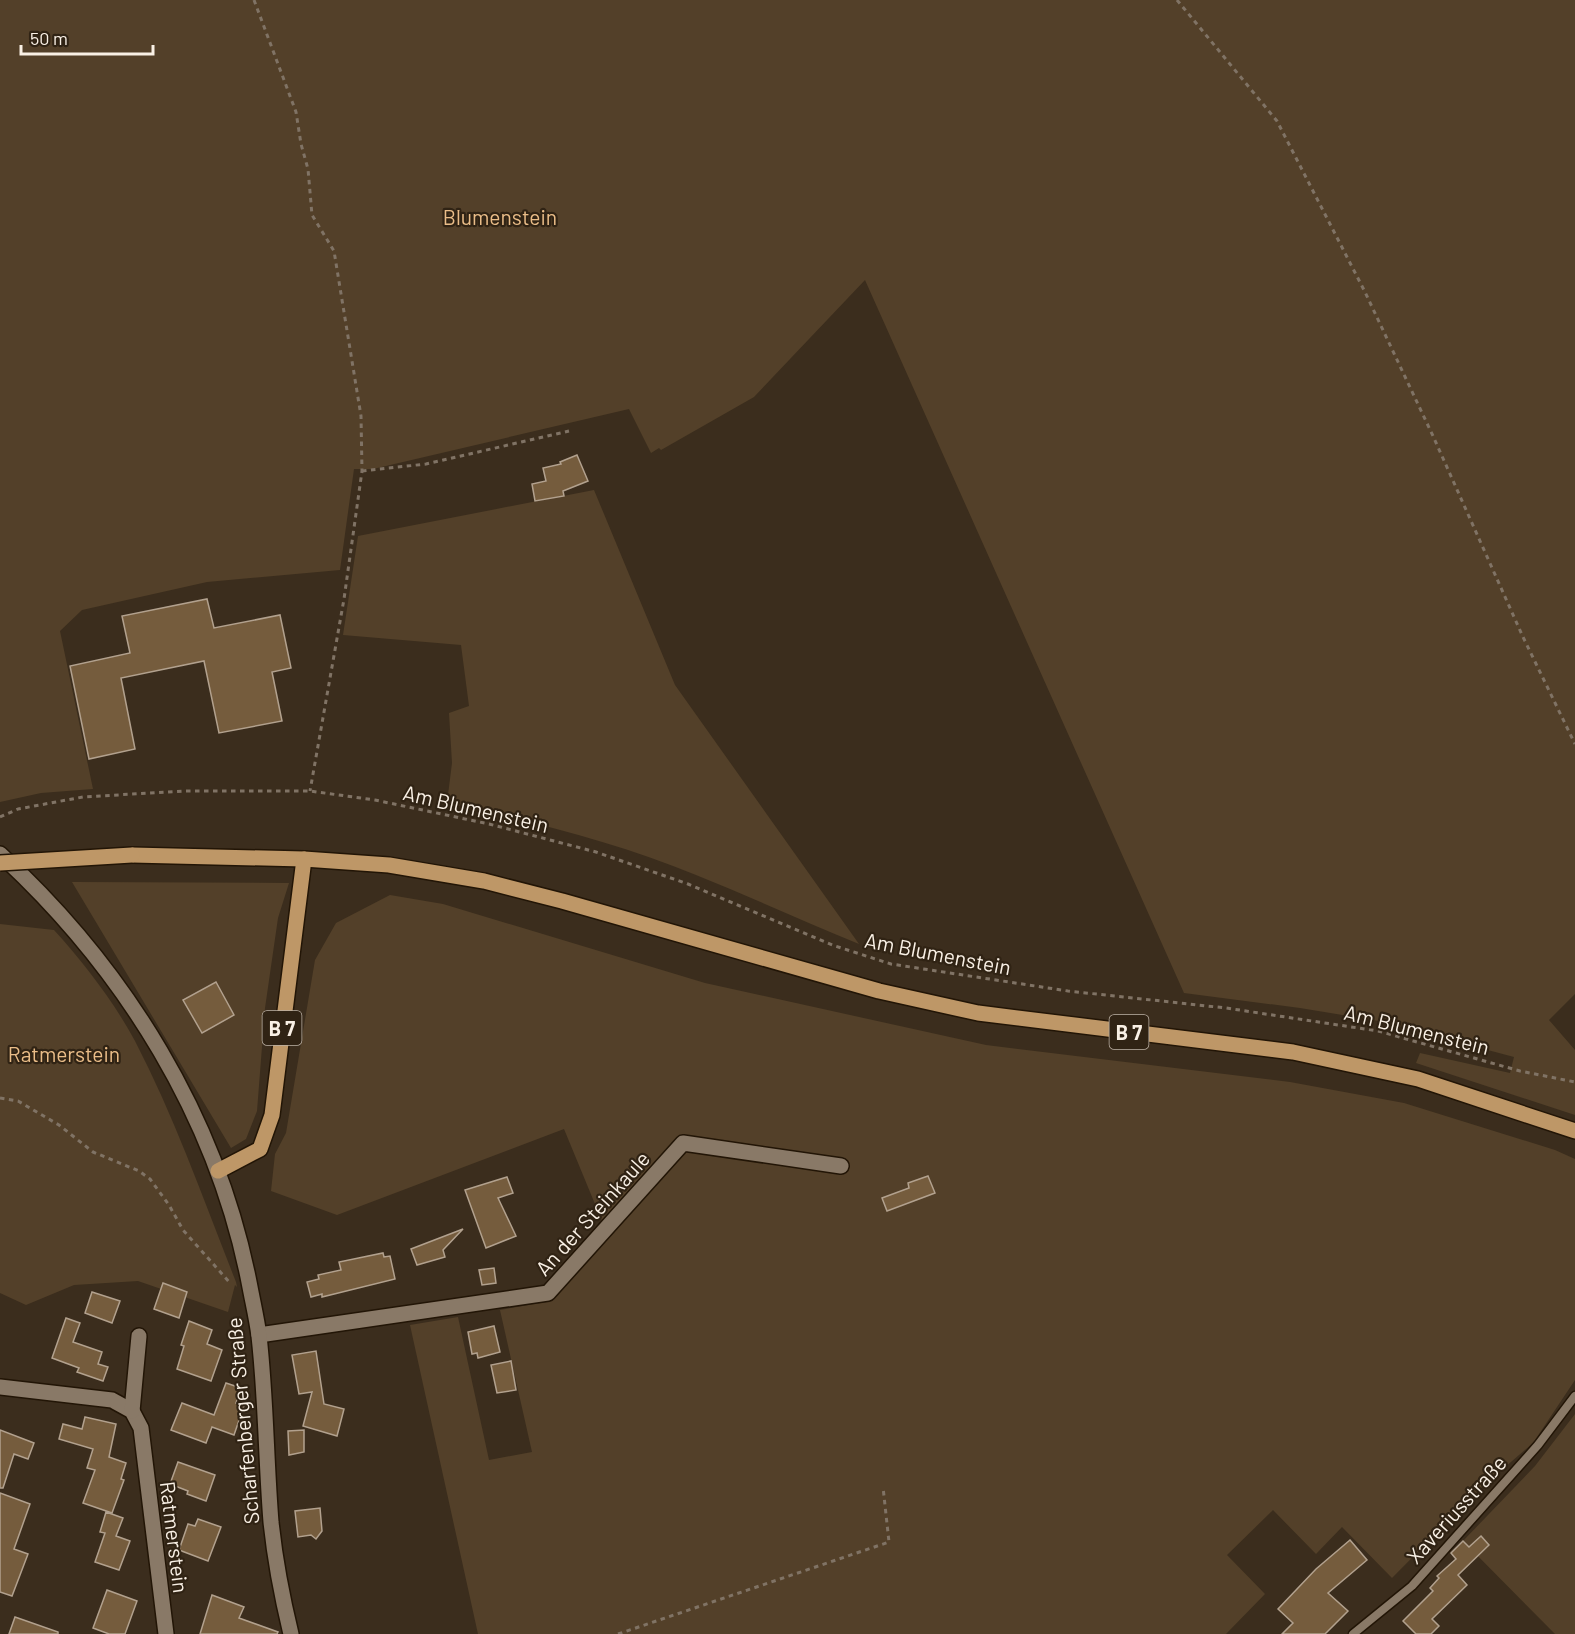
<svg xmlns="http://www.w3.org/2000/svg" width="1575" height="1634" font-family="Barlow,sans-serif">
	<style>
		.green { fill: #534029 }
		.building { fill: #755c3d; stroke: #b2a18e; stroke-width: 1.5 }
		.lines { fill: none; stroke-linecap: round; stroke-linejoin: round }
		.service-casing { stroke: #221506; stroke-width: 11 }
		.minor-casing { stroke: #221506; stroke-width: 18 }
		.tertiary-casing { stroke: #221506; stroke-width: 18 }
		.primary-casing { stroke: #221506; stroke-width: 18 }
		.path { stroke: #807365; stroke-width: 3; stroke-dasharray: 4.5 4.5; stroke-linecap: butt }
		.service { stroke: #897967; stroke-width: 8 }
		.minor { stroke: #897967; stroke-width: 15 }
		.tertiary { stroke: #897967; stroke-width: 15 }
		.primary { stroke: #be9767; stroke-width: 15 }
		.primary-bridge-casing { stroke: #221506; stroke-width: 18; stroke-linecap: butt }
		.primary-bridge { stroke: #be9767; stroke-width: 15 }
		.labels { text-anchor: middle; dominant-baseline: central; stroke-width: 4.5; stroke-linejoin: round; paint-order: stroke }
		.shield { fill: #302314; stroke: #bdb2a6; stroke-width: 1.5 }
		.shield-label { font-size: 20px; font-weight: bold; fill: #f9f0e5 }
		.park-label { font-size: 21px; fill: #eabd88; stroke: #302314 }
		.street-label { font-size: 21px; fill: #f9f0e5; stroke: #302314 }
	</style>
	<rect width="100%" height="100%" fill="#3b2d1d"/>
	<g class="green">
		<polygon points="0,0 1575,0 1575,994 1549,1020 1575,1050 1575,1115 1416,1063 1420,1053 1510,1073 1514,1057 1379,1021 1300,1008 1184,993 865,280 754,397 661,450 659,448 651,453 629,409 373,469 354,469 340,570 207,582 82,610 60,631 93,789 41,793 0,802"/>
		<path d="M594 490 675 685 859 944C805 922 751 897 696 875 616 842 530 821 447 803L452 763 449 713 469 706 461 645 343 635 358 536Z"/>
		<polygon points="72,882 289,883 278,918 265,1008 257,1111 246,1139 231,1148"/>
		<polygon points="390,895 443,904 705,983 986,1045 1290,1082 1404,1103 1555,1150 1575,1159 1575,1380 1533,1443 1482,1487 1392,1578 1342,1527 1316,1554 1273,1510 1227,1555 1265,1594 1226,1634 478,1634 410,1325 458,1317 489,1460 532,1452 500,1310 552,1301 613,1233 602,1221 564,1129 337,1215 271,1191 275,1154 286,1133 315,960 336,923"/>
		<path d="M0 924 54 930C84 963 114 1002 135 1041 175 1118 204 1201 236 1282L237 1287 235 1285 228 1312 138 1281 74 1285 26 1305 0 1293Z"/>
		<polygon points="1575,1414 1575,1634 1555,1634 1463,1541 1535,1466"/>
	</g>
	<g class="building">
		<polygon points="577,455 588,481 563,491 564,496 535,501 532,484 546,481 543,468 561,464 560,462"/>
		<polygon points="207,599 214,628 280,615 291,668 272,672 282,721 219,733 204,661 121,678 135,749 89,759 70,666 130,653 122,616"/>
		<polygon points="216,982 234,1015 202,1033 183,1000"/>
		<polygon points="928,1176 935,1193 887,1211 882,1198 909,1188 908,1183"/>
		<polygon points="507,1177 513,1193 498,1198 516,1236 486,1248 465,1190"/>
		<polygon points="463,1229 443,1250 445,1257 417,1265 411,1249"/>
		<polygon points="383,1253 384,1257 390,1256 395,1279 322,1297 322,1294 311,1297 307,1282 319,1279 318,1275 341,1270 339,1262"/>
		<polygon points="494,1268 496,1283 482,1285 479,1270"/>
		<polygon points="163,1283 187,1292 179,1318 154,1309"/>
		<polygon points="92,1292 120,1301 112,1323 85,1313"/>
		<polygon points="66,1318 80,1323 73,1342 102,1352 98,1364 108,1367 103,1381 77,1372 79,1368 52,1358"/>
		<polygon points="189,1321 212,1330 207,1344 222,1350 211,1381 177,1369 184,1346 181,1345"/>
		<polygon points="494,1326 500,1352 478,1358 477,1353 472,1354 468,1332"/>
		<polygon points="316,1351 324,1404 344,1409 337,1436 303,1426 312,1392 299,1394 292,1355"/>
		<polygon points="511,1361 516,1390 497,1393 491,1365"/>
		<polygon points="226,1383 241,1388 236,1403 244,1406 234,1435 212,1427 206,1443 171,1430 182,1403 214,1415"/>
		<polygon points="85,1417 116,1424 109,1457 126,1463 121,1479 124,1480 112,1513 83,1503 95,1470 87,1468 93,1449 59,1439 63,1424 82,1429"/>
		<polygon points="0,1430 34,1443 28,1459 14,1454 3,1488 0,1488"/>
		<polygon points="304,1430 304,1452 289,1455 288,1431"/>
		<polygon points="178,1462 215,1475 206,1501 187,1494 188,1491 170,1484"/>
		<polygon points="0,1493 30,1504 14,1549 28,1554 12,1596 0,1592"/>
		<polygon points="320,1508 322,1531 316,1539 311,1535 298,1537 295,1511"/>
		<polygon points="106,1512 123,1518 116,1536 130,1541 119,1570 95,1562 105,1533 100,1532"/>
		<polygon points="198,1519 221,1527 208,1561 179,1550 188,1524 195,1526"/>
		<polygon points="1481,1536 1489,1545 1458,1575 1467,1585 1432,1619 1439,1626 1431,1634 1416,1634 1403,1621 1433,1591 1430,1588 1439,1578 1437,1576 1456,1559 1451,1553 1463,1541 1469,1547"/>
		<polygon points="1350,1540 1367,1560 1328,1593 1348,1611 1325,1634 1282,1634 1293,1623 1278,1609 1316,1569"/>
		<polygon points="107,1590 137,1601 125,1634 109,1634 93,1628"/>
		<polygon points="212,1595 244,1607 239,1618 278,1632 277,1634 200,1634"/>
		<polygon points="15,1617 58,1632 58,1634 9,1634"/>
	</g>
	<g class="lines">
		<g class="service-casing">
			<polyline id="service" points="1353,1634 1412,1586 1538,1445 1575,1396"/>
		</g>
		<g class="minor-casing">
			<g id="minor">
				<polyline points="259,1335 548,1293 683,1143 841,1166"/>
				<polyline points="0,1387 112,1400 132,1411 141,1428 166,1634"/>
				<polyline points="132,1411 139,1336"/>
			</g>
		</g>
		<g class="tertiary-casing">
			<path id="tertiary" d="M0 854C126 970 218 1119 250 1287 253 1303 257 1320 259 1336 266 1398 266 1460 271 1522 275 1560 282 1597 291 1634"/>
		</g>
		<g class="primary-casing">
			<g id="primary">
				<polyline points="132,855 304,859 389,865 484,881 562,901 879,991 978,1013 1293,1052 1418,1079 1575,1131"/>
				<polyline points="218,1171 260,1149 272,1115 304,859"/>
			</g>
		</g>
		<g class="path">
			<polyline points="254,0 296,112 301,144 308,169 312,215 334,251 361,416 362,471 344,599 310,791"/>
			<polyline points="1177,0 1277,121 1365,292 1433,436 1523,637 1575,744"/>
			<polyline points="362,471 426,464 569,431"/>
			<polyline points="0,817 18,809 83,797 184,791 310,791 375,800 489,824 596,852 688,884 835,946 891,964 1068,991 1226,1008 1378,1031 1520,1071 1575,1082"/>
			<polyline points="0,1098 18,1101 59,1125 93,1152 139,1171 150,1179 169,1205 183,1230 231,1284"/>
			<polyline points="618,1634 889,1542 883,1487"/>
		</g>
		<use href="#service" class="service"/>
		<use href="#minor" class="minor"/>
		<use href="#tertiary" class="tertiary"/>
		<use href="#primary" class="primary"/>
		<g class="primary-bridge-casing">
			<polyline id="primary-bridge" points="0,863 132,855"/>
		</g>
		<use href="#primary-bridge" class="primary-bridge"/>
	</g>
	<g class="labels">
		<g class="shield">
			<rect x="262.5" y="1011" width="39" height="34" rx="4.5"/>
			<rect x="1109.5" y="1015" width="39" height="34" rx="4.5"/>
		</g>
		<g class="shield-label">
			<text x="282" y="1028">B 7</text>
			<text x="1129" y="1032">B 7</text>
		</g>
		<g class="park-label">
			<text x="500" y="216">Blumenstein</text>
			<text x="64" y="1053">Ratmerstein</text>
		</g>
		<g class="street-label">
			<text transform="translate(476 808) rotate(13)">Am Blumenstein</text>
			<text transform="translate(938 953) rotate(11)">Am Blumenstein</text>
			<text transform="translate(1417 1029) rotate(14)">Am Blumenstein</text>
			<text transform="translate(592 1213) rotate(-48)">An der Steinkaule</text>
			<text transform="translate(242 1421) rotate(-95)">Scharfenberger Straße</text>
			<text transform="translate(1456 1509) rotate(-48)">Xaveriusstraße</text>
			<text transform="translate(175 1537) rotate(83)">Ratmerstein</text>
		</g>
	</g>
	<path d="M21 45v9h132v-9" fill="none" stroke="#f9f0e5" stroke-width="3"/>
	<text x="30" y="45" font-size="18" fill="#f9f0e5" stroke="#302314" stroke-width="4.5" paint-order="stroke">50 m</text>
</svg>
